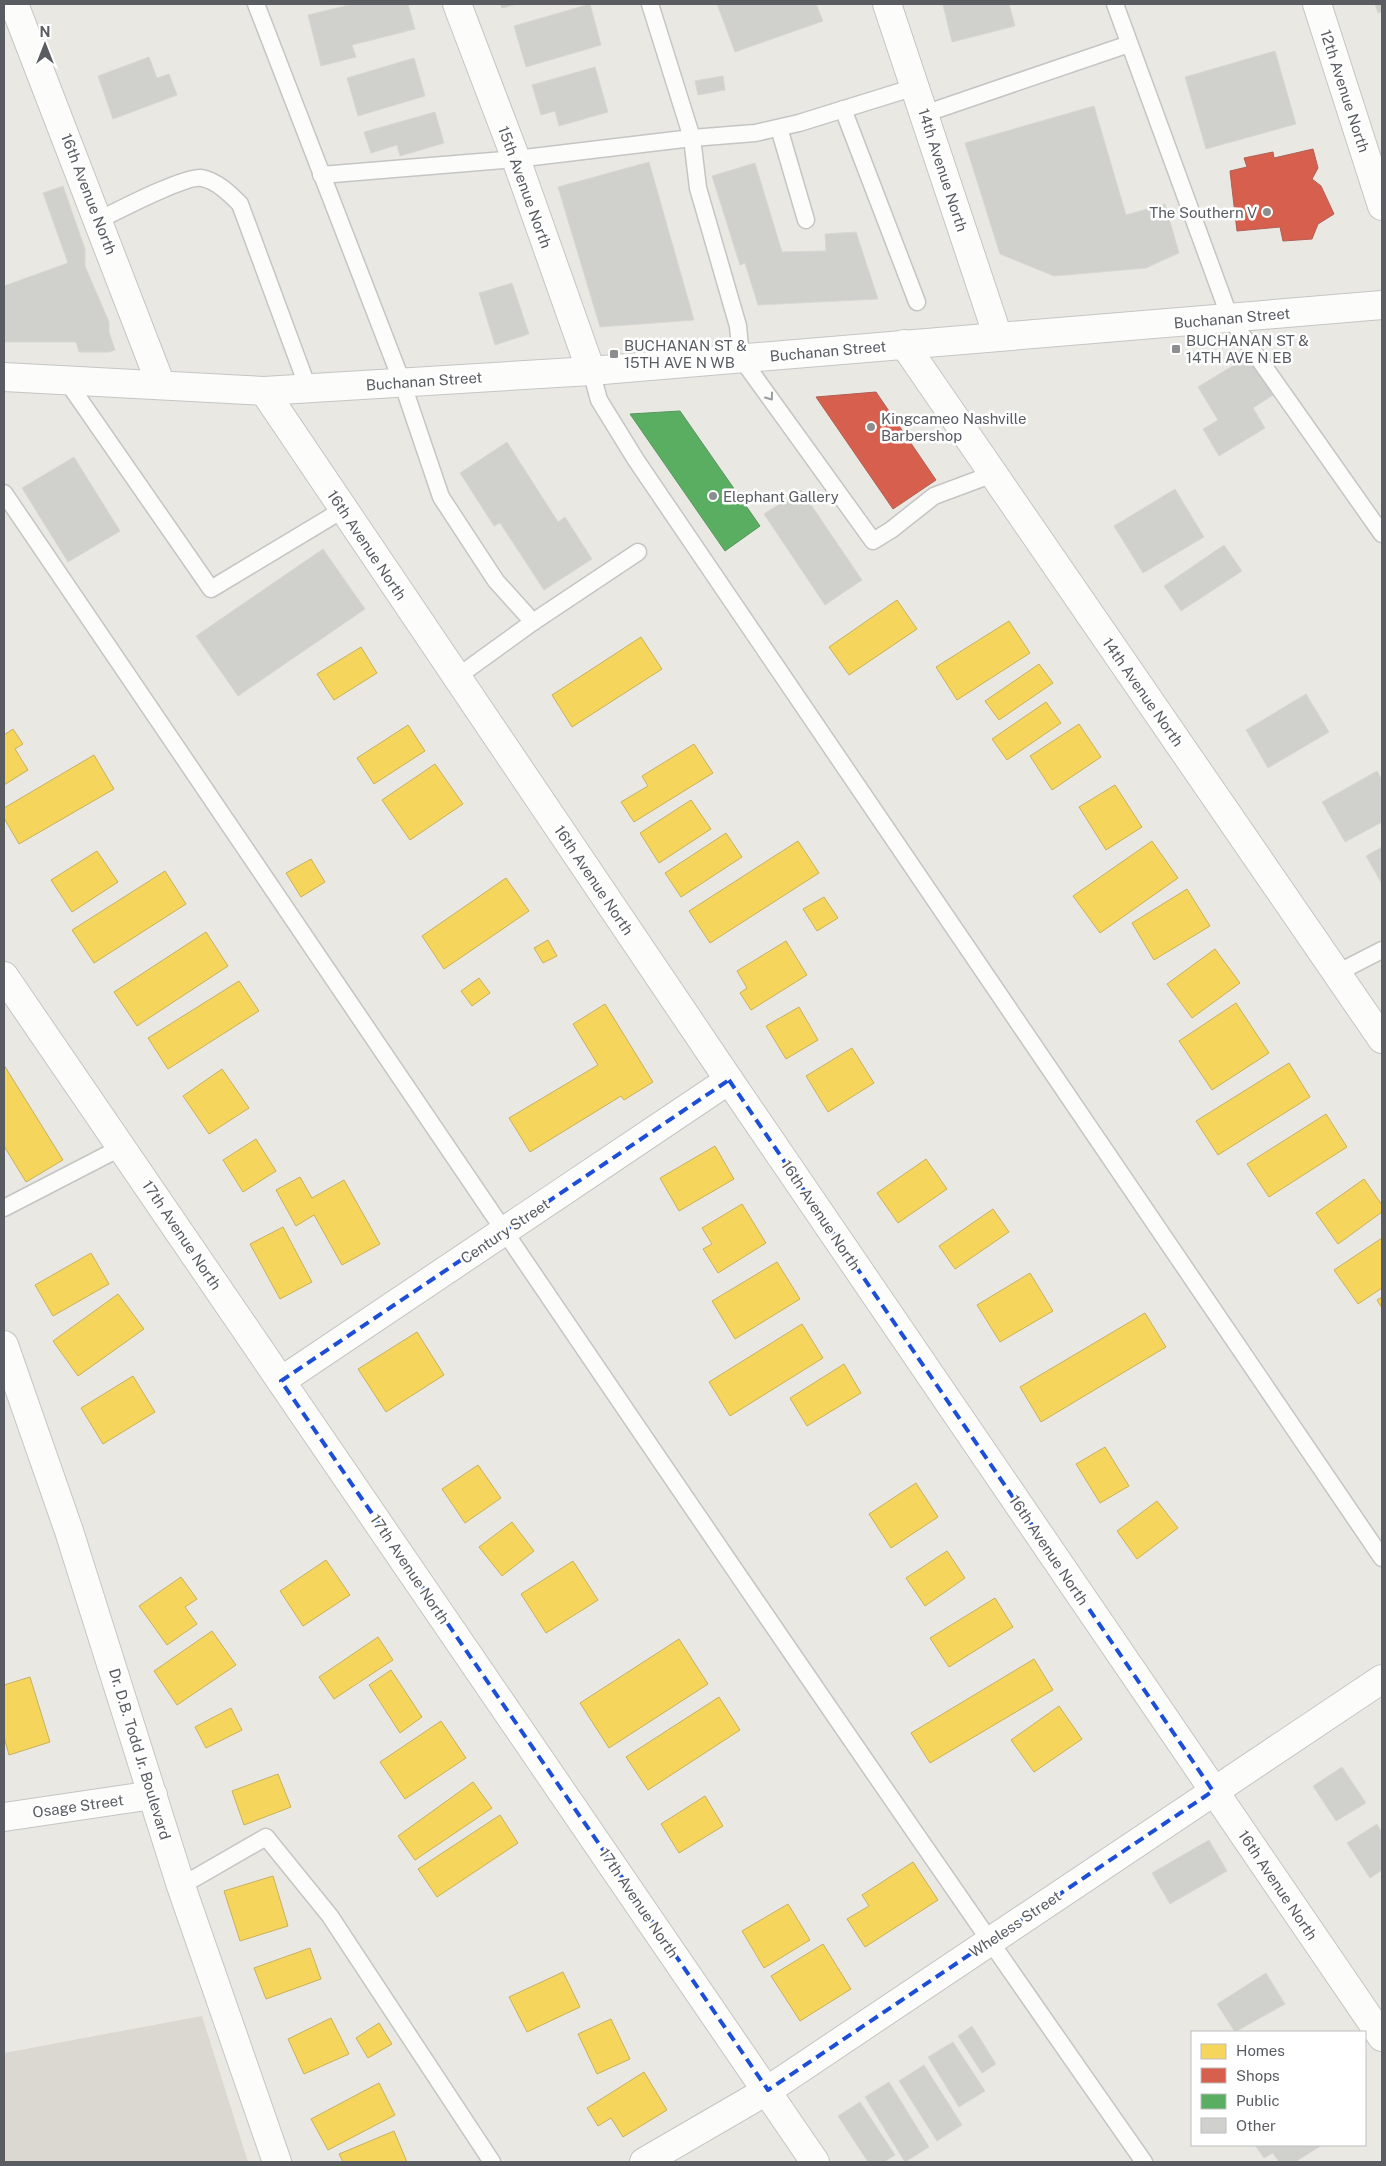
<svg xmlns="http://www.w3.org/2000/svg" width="1386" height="2166" font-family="'Public Sans',sans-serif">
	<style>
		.education { fill: #dad8d1 }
		.homes { fill: #f6d55c; stroke: #c7b15e }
		.shops { fill: #d6604d; stroke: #b05f53 }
		.public { fill: #5aae61; stroke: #5a9561 }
		.building { fill: #d0d0cd; stroke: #d8d7d2 }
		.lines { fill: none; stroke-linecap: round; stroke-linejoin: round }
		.service-casing { stroke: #c5c5c4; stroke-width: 19 }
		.minor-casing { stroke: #c5c5c4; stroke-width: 30 }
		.tertiary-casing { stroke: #c5c5c4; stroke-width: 30 }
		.secondary-casing { stroke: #c6c6c5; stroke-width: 30 }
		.service { stroke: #fcfcfb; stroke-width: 16 }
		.minor { stroke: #fcfcfb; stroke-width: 28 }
		.tertiary { stroke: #fcfcfb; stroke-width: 28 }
		.secondary { stroke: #fcfcfb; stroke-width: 28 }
		.oneway { stroke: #9a9c9f }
		.marked { fill: none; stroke: #1d4ed8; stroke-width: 4; stroke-dasharray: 10 6; stroke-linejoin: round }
		.poi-dot { fill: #8b8d8e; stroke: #fff; stroke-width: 2 }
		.labels { text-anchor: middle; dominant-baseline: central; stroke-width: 5; stroke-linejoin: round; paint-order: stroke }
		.street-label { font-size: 15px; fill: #595c61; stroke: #fff }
		.poi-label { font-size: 15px; fill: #595c61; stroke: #fff; text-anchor: start }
	</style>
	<rect width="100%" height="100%" fill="#e9e8e3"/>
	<polygon class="education" points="202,2016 248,2162 4,2162 4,2053"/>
	<g class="homes">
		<polygon points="897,600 917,629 849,675 829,647"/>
		<polygon points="1009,621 1030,653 957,700 936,667"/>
		<polygon points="641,637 662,669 572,727 552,695"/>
		<polygon points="361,647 377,673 334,700 317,674"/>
		<polygon points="1039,664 1053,683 999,720 985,701"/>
		<polygon points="1046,702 1061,723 1007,760 992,739"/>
		<polygon points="1079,724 1101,757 1052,790 1030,756"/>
		<polygon points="408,725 425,751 374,784 357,758"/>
		<polygon points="13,729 23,744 15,749 28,770 4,785 4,735"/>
		<polygon points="694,744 713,773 634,822 621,802 648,786 642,776"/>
		<polygon points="94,755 114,789 19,844 4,818 4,808"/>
		<polygon points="435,764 463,804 410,840 382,800"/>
		<polygon points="1115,785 1142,827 1106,850 1079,807"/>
		<polygon points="691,800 711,829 659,863 640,833"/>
		<polygon points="726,833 742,857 681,897 665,873"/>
		<polygon points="798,841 819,873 710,943 689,911"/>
		<polygon points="1152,841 1178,878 1100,933 1073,896"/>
		<polygon points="97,851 118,882 72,912 51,880"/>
		<polygon points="311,859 325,882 301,897 286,873"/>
		<polygon points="165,871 186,904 94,963 72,930"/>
		<polygon points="506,878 529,911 444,969 422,936"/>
		<polygon points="1187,889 1210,926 1154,960 1132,923"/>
		<polygon points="824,897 838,918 817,931 803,909"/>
		<polygon points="206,932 228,966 137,1026 114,992"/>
		<polygon points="548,940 557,956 543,963 534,948"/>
		<polygon points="786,941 807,975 751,1010 740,993 747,988 737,971"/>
		<polygon points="1215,949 1240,983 1192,1018 1167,984"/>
		<polygon points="479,978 490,993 472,1006 461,991"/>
		<polygon points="239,981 259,1011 168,1069 148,1038"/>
		<polygon points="1236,1003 1269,1053 1212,1090 1179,1041"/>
		<polygon points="605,1004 653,1082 624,1100 621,1096 530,1152 509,1118 598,1065 573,1024"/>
		<polygon points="799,1007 818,1040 786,1059 766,1026"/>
		<polygon points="852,1048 874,1083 828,1112 806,1076"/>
		<polygon points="1289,1063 1310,1097 1218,1155 1196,1121"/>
		<polygon points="4,1065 63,1160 26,1182 4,1146"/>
		<polygon points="222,1069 249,1108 209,1134 183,1096"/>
		<polygon points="1326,1114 1347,1147 1269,1197 1247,1164"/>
		<polygon points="256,1139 276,1171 243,1192 223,1160"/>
		<polygon points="715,1146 734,1179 679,1211 660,1178"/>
		<polygon points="926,1159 947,1189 898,1223 877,1193"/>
		<polygon points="300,1177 312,1198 344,1180 380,1244 342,1265 314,1215 296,1226 276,1190"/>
		<polygon points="1364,1179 1382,1205 1382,1212 1338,1244 1316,1213"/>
		<polygon points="742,1204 766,1243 718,1273 703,1249 712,1244 702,1228"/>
		<polygon points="993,1209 1009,1232 955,1269 939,1246"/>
		<polygon points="283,1227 312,1282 280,1299 250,1244"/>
		<polygon points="1382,1238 1382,1288 1358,1304 1334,1270"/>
		<polygon points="91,1253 109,1284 53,1316 35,1285"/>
		<polygon points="777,1262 800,1299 735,1339 712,1301"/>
		<polygon points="1030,1273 1053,1311 1000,1342 977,1305"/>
		<polygon points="118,1294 144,1329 78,1376 53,1341"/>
		<polygon points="1382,1297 1382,1308 1377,1300"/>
		<polygon points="1145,1313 1166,1347 1041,1422 1020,1387"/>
		<polygon points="802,1324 823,1358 730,1416 709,1382"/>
		<polygon points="417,1332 444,1375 386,1412 358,1369"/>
		<polygon points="844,1364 861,1393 807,1426 790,1398"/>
		<polygon points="133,1376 155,1412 103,1444 81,1408"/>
		<polygon points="1105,1447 1129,1486 1100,1503 1076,1464"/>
		<polygon points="478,1465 501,1498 465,1523 442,1489"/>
		<polygon points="916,1483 938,1517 891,1548 869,1514"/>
		<polygon points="1157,1501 1178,1528 1137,1559 1117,1531"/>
		<polygon points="512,1522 534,1551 502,1576 479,1547"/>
		<polygon points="947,1551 965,1578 925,1606 906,1578"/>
		<polygon points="326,1560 350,1595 303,1626 280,1591"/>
		<polygon points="573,1561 598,1600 546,1633 521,1594"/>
		<polygon points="181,1577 197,1599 185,1607 197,1624 167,1645 139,1606"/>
		<polygon points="995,1598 1013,1627 949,1667 930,1638"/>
		<polygon points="212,1631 236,1665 177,1705 154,1671"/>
		<polygon points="378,1637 393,1660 334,1699 319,1677"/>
		<polygon points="679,1639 708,1684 609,1748 580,1703"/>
		<polygon points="1034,1659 1053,1690 930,1763 911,1733"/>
		<polygon points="391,1670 422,1717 400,1733 369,1685"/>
		<polygon points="30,1677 50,1742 9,1755 4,1737 4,1685"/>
		<polygon points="719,1697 740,1730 648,1790 626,1757"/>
		<polygon points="1059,1706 1082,1739 1034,1772 1011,1740"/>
		<polygon points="231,1708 242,1730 206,1748 195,1727"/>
		<polygon points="441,1721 466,1758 405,1799 380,1762"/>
		<polygon points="278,1774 291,1807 244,1825 232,1791"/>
		<polygon points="473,1782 492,1808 415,1860 398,1836"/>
		<polygon points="705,1796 723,1826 679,1853 661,1824"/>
		<polygon points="500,1815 518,1843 437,1897 418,1869"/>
		<polygon points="913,1862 938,1900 865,1947 847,1919 869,1906 862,1895"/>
		<polygon points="273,1876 288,1926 240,1941 224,1891"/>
		<polygon points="788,1904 810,1940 764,1968 742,1931"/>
		<polygon points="823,1944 851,1989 800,2021 771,1976"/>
		<polygon points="310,1948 321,1979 266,1999 254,1968"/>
		<polygon points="563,1972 580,2007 527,2032 509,1997"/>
		<polygon points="331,2018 349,2054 304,2074 288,2039"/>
		<polygon points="611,2019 630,2059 597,2074 578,2034"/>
		<polygon points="379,2023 392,2044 368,2058 356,2038"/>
		<polygon points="644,2072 667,2110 623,2137 611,2118 598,2126 587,2108"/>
		<polygon points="379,2083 395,2115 328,2150 311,2119"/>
		<polygon points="394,2131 407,2162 343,2162 339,2154"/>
	</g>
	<g class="shops">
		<polygon points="1313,149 1318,168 1312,179 1321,186 1334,214 1318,224 1312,239 1283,241 1280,227 1237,231 1230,171 1247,167 1244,158 1273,152 1274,158"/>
		<polygon points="876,392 936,480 893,509 816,397"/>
	</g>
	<polygon class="public" points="680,411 760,526 725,551 630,414"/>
	<g class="building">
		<polygon points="353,4 408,4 415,29 352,45 356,57 321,66 308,15"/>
		<polygon points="500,4 517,4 502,8"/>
		<polygon points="590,4 601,45 526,67 514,26"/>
		<polygon points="717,4 816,4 823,21 735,52"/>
		<polygon points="948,4 1009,4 1015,26 952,42 943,5"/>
		<polygon points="1375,4 1382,4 1382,12 1378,13"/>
		<polygon points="1275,51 1296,124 1206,149 1185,77"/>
		<polygon points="149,57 157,78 169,74 177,95 113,119 98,76"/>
		<polygon points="414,58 425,96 358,116 347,78"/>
		<polygon points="595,67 608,112 559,126 555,111 541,115 532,85"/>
		<polygon points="723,76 725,90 698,95 695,81"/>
		<polygon points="1094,106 1126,215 1165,204 1179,253 1146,268 1054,276 1000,254 965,143"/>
		<polygon points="435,112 444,143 400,156 397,145 371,153 364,132"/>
		<polygon points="649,162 694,320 600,327 558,187"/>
		<polygon points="755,163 782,252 826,251 825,234 856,232 878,299 758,305 745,263 740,265 712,176"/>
		<polygon points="63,186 85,249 85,266 109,322 109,332 115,350 109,352 79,352 76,342 4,342 4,286 68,263 43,193"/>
		<polygon points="512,283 529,334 495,345 479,293"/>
		<polygon points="1249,356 1273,395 1253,408 1265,428 1219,456 1203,429 1218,420 1198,387"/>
		<polygon points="507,442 558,522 565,517 592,559 544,590 500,523 494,526 460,473"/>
		<polygon points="74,457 120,531 68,562 22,488"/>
		<polygon points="1175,489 1204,537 1143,573 1114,526"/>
		<polygon points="801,490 862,580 825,605 764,514"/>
		<polygon points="1224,545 1242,571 1181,611 1164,586"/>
		<polygon points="323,549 365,609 238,696 196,636"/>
		<polygon points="1306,694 1329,732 1268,768 1246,730"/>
		<polygon points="1377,771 1382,780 1382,822 1345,842 1322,802"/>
		<polygon points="1382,847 1382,884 1366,856"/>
		<polygon points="1342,1767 1366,1803 1336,1821 1313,1786"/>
		<polygon points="1377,1824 1382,1833 1382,1870 1370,1878 1347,1843"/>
		<polygon points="1209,1840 1227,1871 1170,1904 1152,1873"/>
		<polygon points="1266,1973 1285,2004 1235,2032 1217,2004"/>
		<polygon points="972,2026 996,2064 982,2073 958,2036"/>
		<polygon points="953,2042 985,2091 959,2107 928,2057"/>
		<polygon points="924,2065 962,2125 937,2141 899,2081"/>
		<polygon points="889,2082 929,2147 905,2162 865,2097"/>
		<polygon points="860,2102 895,2155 884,2162 868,2162 838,2116"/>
		<polygon points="1255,2145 1322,2145 1295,2162 1279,2162 1273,2153 1264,2158"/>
	</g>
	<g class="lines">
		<g class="service-casing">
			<g id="service">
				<polyline points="256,4 402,382 441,497 496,581 533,622 457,677"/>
				<polyline points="650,4 692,138 698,188 738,326 741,358 873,541 891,530 934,496 993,474"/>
				<polyline points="1115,4 1230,318 1382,534"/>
				<polyline points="843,109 917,302"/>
				<polyline points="924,114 1129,44"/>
				<polyline points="779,128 806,220"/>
				<polyline points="321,175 516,159 692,138 755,133 799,123 915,87"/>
				<path d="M99 220C117 211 186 175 202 178 217 181 230 194 240 204L308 388"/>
				<polyline points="591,371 599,400 636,460 1382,1558"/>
				<polyline points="66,380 211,589 344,509"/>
				<path d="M4 493C383 1050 757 1610 1144 2162"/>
				<polyline points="533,622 638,552"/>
				<polyline points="1337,973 1382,950"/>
				<polyline points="4,1208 122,1147"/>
				<polyline points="181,1886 266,1837 330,1916 492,2162"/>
			</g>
		</g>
		<g class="minor-casing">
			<g id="minor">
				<polyline points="14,4 161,385"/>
				<polyline points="457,4 516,159 591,371"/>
				<polyline points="887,4 998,337"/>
				<polyline points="1317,4 1382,206"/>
				<polyline points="904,344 1382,1039"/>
				<polyline points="264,391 729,1080 1382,2037"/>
				<polyline points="4,976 815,2162"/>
				<polyline points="281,1381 729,1080"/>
				<polyline points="4,1817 153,1795"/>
				<polyline points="644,2162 768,2090 1382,1679"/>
			</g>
		</g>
		<g class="tertiary-casing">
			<polyline id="tertiary" points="4,377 264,391 591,371 1382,305"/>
		</g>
		<g class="secondary-casing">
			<polyline id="secondary" points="4,1345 69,1531 181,1886 277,2162"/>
		</g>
		<use href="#service" class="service"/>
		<use href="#minor" class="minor"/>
		<use href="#tertiary" class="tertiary"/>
		<use href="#secondary" class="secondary"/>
	</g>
	<defs><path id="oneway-chevron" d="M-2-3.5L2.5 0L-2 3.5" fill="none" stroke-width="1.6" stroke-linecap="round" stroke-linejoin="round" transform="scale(1.25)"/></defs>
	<use class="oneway" href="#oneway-chevron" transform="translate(770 397) rotate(54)"/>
	<path class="marked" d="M729 1080 1213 1791 768 2090 281 1381Z"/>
	<g class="poi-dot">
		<circle cx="1267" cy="212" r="5"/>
		<rect x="1171" y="344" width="10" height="10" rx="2.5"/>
		<rect x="609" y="349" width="10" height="10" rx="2.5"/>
		<circle cx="871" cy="427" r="5"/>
		<circle cx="713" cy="496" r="5"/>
	</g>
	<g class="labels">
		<g class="street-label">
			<text transform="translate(1345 91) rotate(72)">12th Avenue North</text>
			<text transform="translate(943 170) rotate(72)">14th Avenue North</text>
			<text transform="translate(525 187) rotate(70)">15th Avenue North</text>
			<text transform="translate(89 194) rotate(69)">16th Avenue North</text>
			<text transform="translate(1232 318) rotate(-5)">Buchanan Street</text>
			<text transform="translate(828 351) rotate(-5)">Buchanan Street</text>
			<text transform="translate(424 381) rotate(-4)">Buchanan Street</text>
			<text transform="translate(367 545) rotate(56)">16th Avenue North</text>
			<text transform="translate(1143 692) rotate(55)">14th Avenue North</text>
			<text transform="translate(594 880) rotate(56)">16th Avenue North</text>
			<text transform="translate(821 1215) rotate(56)">16th Avenue North</text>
			<text transform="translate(505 1231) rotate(-34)">Century Street</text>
			<text transform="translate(182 1235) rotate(56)">17th Avenue North</text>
			<text transform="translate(1049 1550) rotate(56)">16th Avenue North</text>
			<text transform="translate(410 1569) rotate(56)">17th Avenue North</text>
			<text transform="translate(140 1754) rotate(73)">Dr. D.B. Todd Jr. Boulevard</text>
			<text transform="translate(78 1806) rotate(-8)">Osage Street</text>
			<text transform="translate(1278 1885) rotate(56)">16th Avenue North</text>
			<text transform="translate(639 1903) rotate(56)">17th Avenue North</text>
			<text transform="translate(1015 1924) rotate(-34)">Wheless Street</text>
		</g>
		<g class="poi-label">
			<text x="1257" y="212" text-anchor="end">The Southern V</text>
			<text x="1186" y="340">BUCHANAN ST &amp;<tspan x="1186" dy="17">14TH AVE N EB</tspan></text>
			<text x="624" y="345">BUCHANAN ST &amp;<tspan x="624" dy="17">15TH AVE N WB</tspan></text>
			<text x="881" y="418">Kingcameo Nashville<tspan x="881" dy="17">Barbershop</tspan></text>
			<text x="723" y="496">Elephant Gallery</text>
		</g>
	</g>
	<rect width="1386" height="2166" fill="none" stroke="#595c61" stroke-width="10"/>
	<rect x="1191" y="2031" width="175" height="115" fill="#ffffff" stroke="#bdbec0"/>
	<rect x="1201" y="2044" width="25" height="15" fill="#f6d55c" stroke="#bdbec0"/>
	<text x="1236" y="2056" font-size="15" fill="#595c61">Homes</text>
	<rect x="1201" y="2068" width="25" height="15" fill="#d6604d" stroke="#bdbec0"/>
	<text x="1236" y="2081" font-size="15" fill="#595c61">Shops</text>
	<rect x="1201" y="2094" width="25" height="15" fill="#5aae61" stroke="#bdbec0"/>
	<text x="1236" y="2106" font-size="15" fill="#595c61">Public</text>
	<rect x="1201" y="2118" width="25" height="15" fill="#d0d0cd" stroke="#bdbec0"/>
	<text x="1236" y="2131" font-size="15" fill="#595c61">Other</text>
	<g transform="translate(45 45)" stroke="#ffffff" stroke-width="4" paint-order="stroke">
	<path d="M0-4L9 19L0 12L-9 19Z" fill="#595c61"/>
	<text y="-8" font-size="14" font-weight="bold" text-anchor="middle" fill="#595c61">N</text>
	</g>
</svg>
